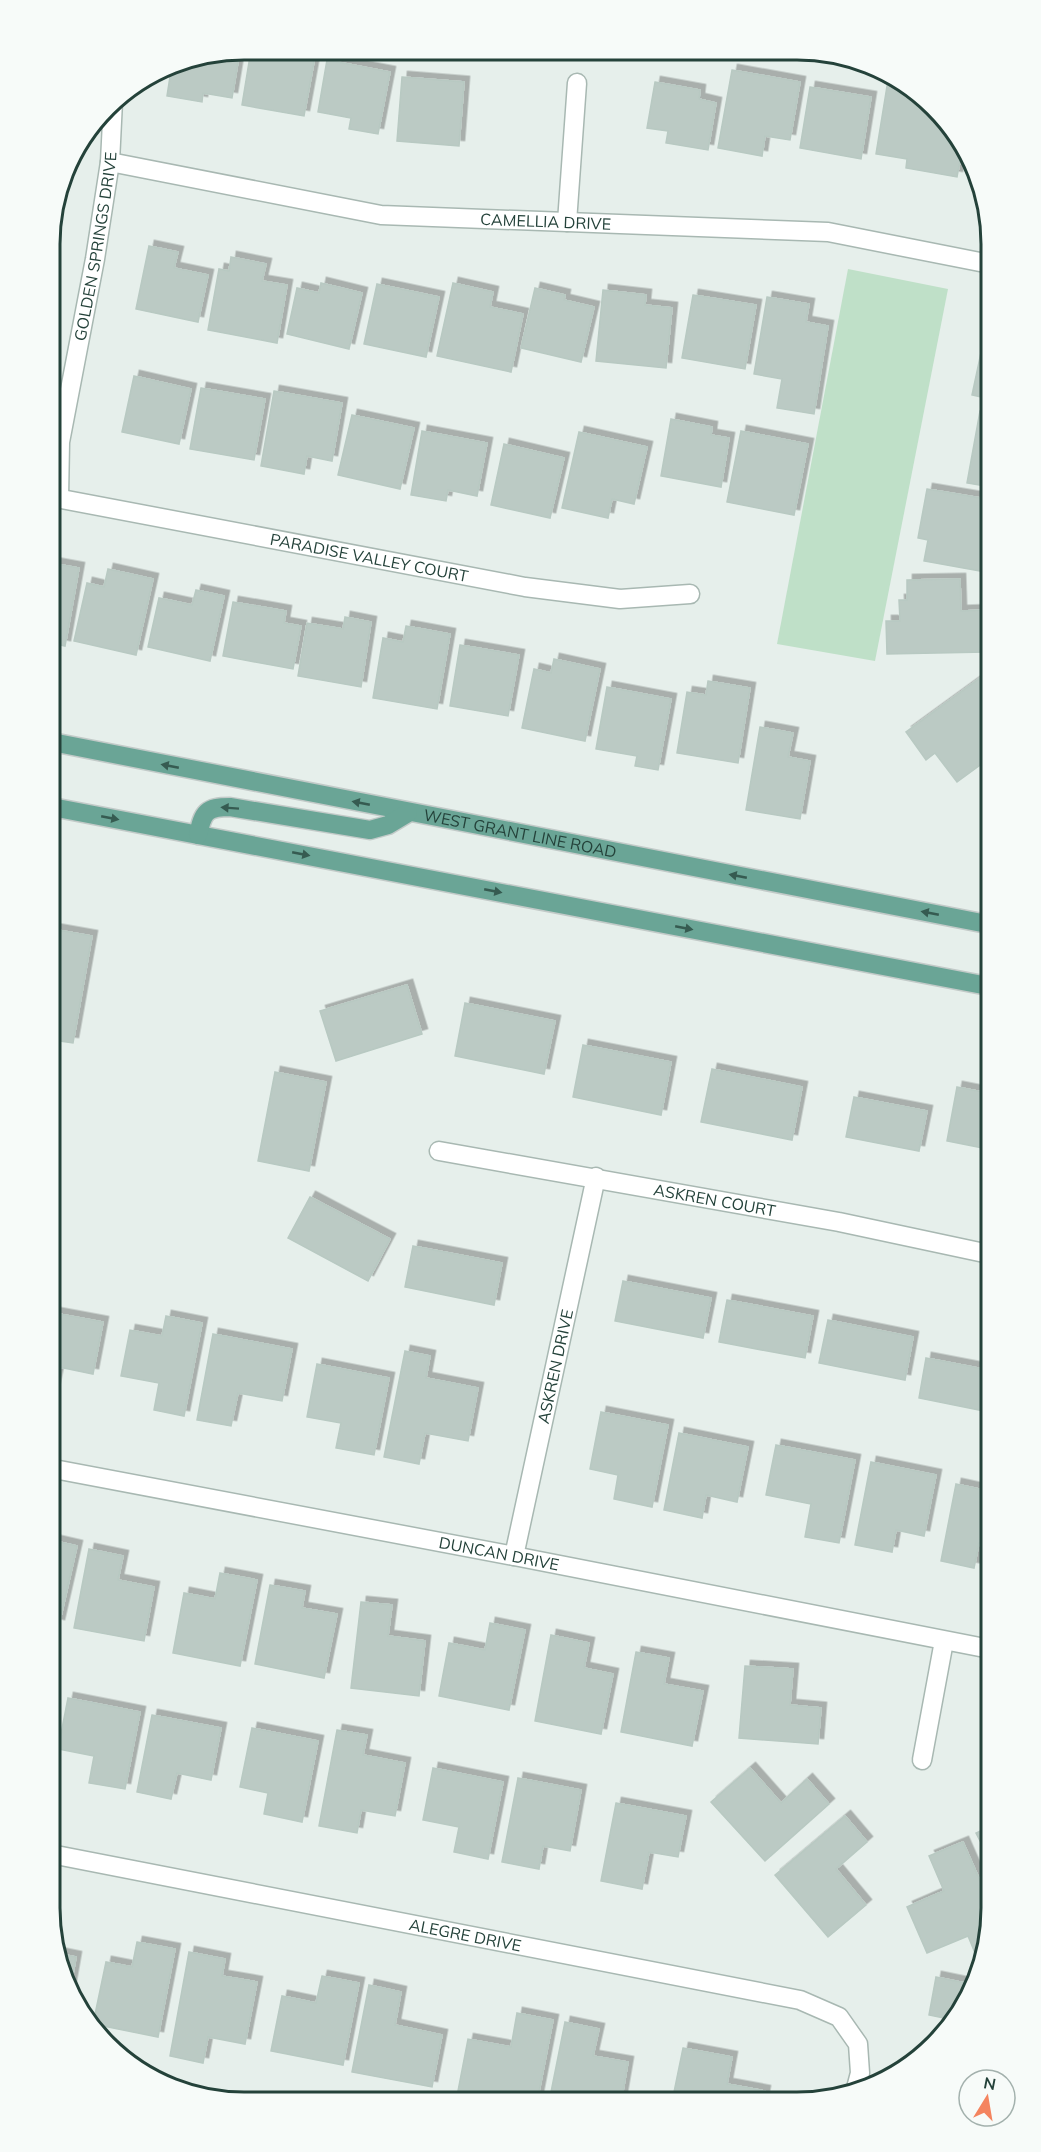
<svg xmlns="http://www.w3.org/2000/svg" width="1041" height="2152" font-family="Mulish,sans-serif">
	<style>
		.green { fill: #bfe0c8 }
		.building { fill: #bbcac4; stroke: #b8c9c2; stroke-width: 1.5; filter: url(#shadow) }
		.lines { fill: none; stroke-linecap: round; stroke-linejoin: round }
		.minor-casing { stroke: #a8b8b2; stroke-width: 21 }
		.major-casing { stroke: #c2cac8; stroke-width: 21 }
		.minor { stroke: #fff; stroke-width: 18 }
		.major { stroke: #6aa596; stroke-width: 18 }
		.oneway { fill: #365b51 }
		.labels { text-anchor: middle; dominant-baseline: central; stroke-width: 4.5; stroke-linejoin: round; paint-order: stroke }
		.street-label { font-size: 16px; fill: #24423a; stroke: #f7fbf9 }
		.rim { fill: none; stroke: #24423a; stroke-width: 3 }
	</style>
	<defs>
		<filter id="shadow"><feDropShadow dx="5.5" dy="-5.5" stdDeviation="0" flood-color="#0004"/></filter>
	</defs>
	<rect width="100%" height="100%" fill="#e6efeb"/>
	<polygon class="green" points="848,269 948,289 875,661 777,644"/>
	<g class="building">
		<polygon points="240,50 232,98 203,93 202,102 167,96 172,64"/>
		<polygon points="251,50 280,50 315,56 304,116 242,105"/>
		<polygon points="670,52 694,52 672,59"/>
		<polygon points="327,60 390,72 378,134 349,129 351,118 318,112"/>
		<polygon points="732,70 800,82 790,140 765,136 762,156 718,148"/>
		<polygon points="402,77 464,82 459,146 397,141"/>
		<polygon points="888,80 925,98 959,136 963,145 957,177 906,168 907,159 876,154"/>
		<polygon points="655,82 700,90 699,99 716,103 708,150 666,143 668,131 647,128"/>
		<polygon points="810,87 871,97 861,159 800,148"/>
		<polygon points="149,246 178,252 174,268 208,275 198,322 136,309"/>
		<polygon points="231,257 266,264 262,281 287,285 277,343 208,330 219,269 229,271"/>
		<polygon points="321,283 362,293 349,349 287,334 297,288 319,293"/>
		<polygon points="453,283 493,292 490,307 523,314 511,372 437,356"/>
		<polygon points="377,284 439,297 426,357 364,344"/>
		<polygon points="535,288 565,295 564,300 594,307 581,362 521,348"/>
		<polygon points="603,290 646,295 645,305 672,308 666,368 596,361"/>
		<polygon points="693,295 756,305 745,369 682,358"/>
		<polygon points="767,297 809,304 806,322 828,326 814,414 777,408 782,379 754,374"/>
		<polygon points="985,334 986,398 972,395"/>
		<polygon points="134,376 191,389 179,444 122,432"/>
		<polygon points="201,388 265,399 254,460 190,449"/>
		<polygon points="274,391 342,403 332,461 307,456 304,474 261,466"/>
		<polygon points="980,411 986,412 986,486 967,483"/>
		<polygon points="352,415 414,428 400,489 338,475"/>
		<polygon points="671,419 712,427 711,435 729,438 721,487 661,476"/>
		<polygon points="422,431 487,443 477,496 448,490 446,501 411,495"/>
		<polygon points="741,431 808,444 794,515 727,502"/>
		<polygon points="579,432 647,447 634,504 612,499 608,518 562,508"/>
		<polygon points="504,444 564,458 550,518 491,505"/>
		<polygon points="927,489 986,499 986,572 924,561 928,540 918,538"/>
		<polygon points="51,563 79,568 65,646 51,643"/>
		<polygon points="108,569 153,579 136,655 74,641 87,583 104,587"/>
		<polygon points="960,579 961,611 986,610 986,652 887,654 886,621 900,621 899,600 907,600 907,580"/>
		<polygon points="196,590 224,596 210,661 148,647 159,598 192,605"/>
		<polygon points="233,602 286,611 284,623 301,626 293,669 223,656"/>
		<polygon points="345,617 371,622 361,687 298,676 307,623 343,629"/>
		<polygon points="406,626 450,634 437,709 373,698 383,638 403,642"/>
		<polygon points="460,645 519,655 508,716 450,706"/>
		<polygon points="554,659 600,669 585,741 522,728 534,669 551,673"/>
		<polygon points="987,673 987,760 957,782 935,753 926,760 906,732"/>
		<polygon points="708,681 750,688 738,763 677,753 687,692 706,695"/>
		<polygon points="607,687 671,699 658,770 635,766 637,756 596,749"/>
		<polygon points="760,727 793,733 788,757 810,761 800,819 746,810"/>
		<polygon points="52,929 92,936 73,1043 53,1040"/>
		<polygon points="407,985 422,1034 336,1061 320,1011"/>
		<polygon points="465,1003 555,1021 544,1074 455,1056"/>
		<polygon points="583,1045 671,1062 661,1115 573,1097"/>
		<polygon points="712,1069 802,1087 792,1140 701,1122"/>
		<polygon points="275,1072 326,1082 309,1171 258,1161"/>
		<polygon points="957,1087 988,1093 988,1149 947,1141"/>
		<polygon points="854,1097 927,1111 919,1151 846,1137"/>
		<polygon points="310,1197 390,1239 368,1281 288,1238"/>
		<polygon points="413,1246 502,1263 494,1305 405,1287"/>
		<polygon points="623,1281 711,1298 703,1338 615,1321"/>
		<polygon points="727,1300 813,1316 805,1358 719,1342"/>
		<polygon points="54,1313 103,1322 93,1374 59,1367 54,1391"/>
		<polygon points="166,1316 202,1323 184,1416 154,1410 159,1383 121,1376 130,1330 162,1336"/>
		<polygon points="828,1320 913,1337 905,1380 819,1363"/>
		<polygon points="213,1334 292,1349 282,1401 238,1393 231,1426 197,1420"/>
		<polygon points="405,1351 430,1356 426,1378 478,1388 468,1441 425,1433 419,1464 384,1457"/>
		<polygon points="926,1358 989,1370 989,1412 919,1398"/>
		<polygon points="317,1364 389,1378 374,1455 336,1448 341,1423 307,1417"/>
		<polygon points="601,1412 668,1425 652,1507 614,1499 618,1475 590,1469"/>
		<polygon points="679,1433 748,1447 737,1502 706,1495 702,1518 664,1510"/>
		<polygon points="776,1445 855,1460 839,1543 805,1537 811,1504 766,1495"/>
		<polygon points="871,1462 936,1475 924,1536 896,1530 892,1552 855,1545"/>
		<polygon points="956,1484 989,1491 990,1545 979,1543 974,1568 941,1561"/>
		<polygon points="55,1541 77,1546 59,1625 55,1624"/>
		<polygon points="89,1549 123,1556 118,1580 154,1587 144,1641 74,1628"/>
		<polygon points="220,1573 257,1580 240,1666 173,1653 184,1593 215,1599"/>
		<polygon points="270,1585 305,1591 302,1608 337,1614 324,1678 255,1664"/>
		<polygon points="361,1602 392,1605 388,1636 425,1641 419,1696 351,1688"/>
		<polygon points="490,1623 525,1630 509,1710 439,1696 449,1643 485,1650"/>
		<polygon points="551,1635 589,1643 584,1668 613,1674 601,1734 535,1721"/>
		<polygon points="636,1652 669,1658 664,1684 703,1691 692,1746 621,1732"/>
		<polygon points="745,1666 793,1669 790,1705 821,1708 818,1744 739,1738"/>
		<polygon points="68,1698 140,1712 125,1789 89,1783 94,1756 58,1749"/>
		<polygon points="152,1715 221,1728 211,1780 177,1773 171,1799 137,1792"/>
		<polygon points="252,1728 318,1741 302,1822 264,1814 268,1793 240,1787"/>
		<polygon points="337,1730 367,1735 363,1755 405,1763 395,1816 361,1810 357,1833 319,1826"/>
		<polygon points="433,1768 503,1782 488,1859 454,1852 459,1827 423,1820"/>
		<polygon points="750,1768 781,1803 807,1779 829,1804 765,1861 711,1802"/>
		<polygon points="518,1778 581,1790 570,1851 543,1846 539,1869 502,1862"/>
		<polygon points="616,1803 686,1816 678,1857 649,1852 642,1889 601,1881"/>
		<polygon points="845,1816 867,1842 836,1869 866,1905 828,1937 775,1875"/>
		<polygon points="991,1826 991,1862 976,1833"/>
		<polygon points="963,1842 991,1906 991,1921 980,1965 968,1936 927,1953 907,1907 944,1891 929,1856"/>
		<polygon points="137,1942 175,1949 158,2037 93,2024 106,1962 132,1967"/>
		<polygon points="189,1952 225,1959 222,1976 257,1982 245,2044 208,2037 203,2063 170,2056"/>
		<polygon points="56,1953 76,1957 70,1991 56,1959"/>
		<polygon points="322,1976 359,1983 343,2065 271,2051 282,1996 316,2003"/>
		<polygon points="936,1977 975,1985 953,2020 929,2015"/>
		<polygon points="369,1985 401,1992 395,2025 442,2035 432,2087 352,2072"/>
		<polygon points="517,2013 553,2020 538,2097 489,2097 458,2091 468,2039 511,2047"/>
		<polygon points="565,2022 599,2029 593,2056 628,2062 622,2097 550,2097"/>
		<polygon points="683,2048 732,2057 727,2084 765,2091 764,2096 673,2097"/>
	</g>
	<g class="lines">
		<g class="minor-casing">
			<g id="minor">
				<path id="s1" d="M110 162 381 215 828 232 985 263"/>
				<polyline points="567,222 577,83"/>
				<path id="s2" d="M51 497 525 587 620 599 690 594"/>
				<path id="s3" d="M59 498 60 442 95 259 110 162 113 101"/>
				<path id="s4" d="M439 1151 839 1222 989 1254"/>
				<path id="s5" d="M54 1469 514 1556 990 1649"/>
				<path id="s6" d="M514 1556 596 1177"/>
				<polyline points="922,1760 944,1641"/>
				<path id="s7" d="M56 1855 800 2000 839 2017 858 2044 860 2073 855 2092"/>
			</g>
		</g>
		<g class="major-casing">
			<g id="major">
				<path id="s8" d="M52 742 987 924"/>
				<polyline points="52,807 988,986"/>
				<path d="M198 835C203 812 206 807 230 807L370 830 388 825 408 813"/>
			</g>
		</g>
		<use href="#minor" class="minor"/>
		<use href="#major" class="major"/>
	</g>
	<defs><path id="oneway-solid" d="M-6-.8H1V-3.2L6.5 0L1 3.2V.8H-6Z" transform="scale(1.5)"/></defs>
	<g class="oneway">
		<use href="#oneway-solid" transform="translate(170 766) rotate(-169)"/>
		<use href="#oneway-solid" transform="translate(361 803) rotate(-169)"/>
		<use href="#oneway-solid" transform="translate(230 808) rotate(-176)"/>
		<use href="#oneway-solid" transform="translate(110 818) rotate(11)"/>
		<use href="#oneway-solid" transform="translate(301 854) rotate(11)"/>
		<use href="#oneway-solid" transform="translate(738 876) rotate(-169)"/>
		<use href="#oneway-solid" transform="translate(493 891) rotate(11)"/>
		<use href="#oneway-solid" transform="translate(930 913) rotate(-169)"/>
		<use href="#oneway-solid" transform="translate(684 928) rotate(11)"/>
	</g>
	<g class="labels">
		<g class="street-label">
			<text stroke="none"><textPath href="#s1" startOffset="441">CAMELLIA DRIVE</textPath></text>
			<text stroke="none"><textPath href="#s3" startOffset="255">GOLDEN SPRINGS DRIVE</textPath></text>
			<text stroke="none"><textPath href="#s2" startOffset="324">PARADISE VALLEY COURT</textPath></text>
			<text stroke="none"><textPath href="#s8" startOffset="477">WEST GRANT LINE ROAD</textPath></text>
			<text stroke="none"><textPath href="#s4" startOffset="280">ASKREN COURT</textPath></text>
			<text stroke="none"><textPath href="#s6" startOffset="194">ASKREN DRIVE</textPath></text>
			<text stroke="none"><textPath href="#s5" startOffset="453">DUNCAN DRIVE</textPath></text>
			<text stroke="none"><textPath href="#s7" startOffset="417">ALEGRE DRIVE</textPath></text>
		</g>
	</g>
	<path d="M0 0H1041V2152H0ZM244 60H797A184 184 0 0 1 981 244V1908A184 184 0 0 1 797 2092H244A184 184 0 0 1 60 1908V244A184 184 0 0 1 244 60Z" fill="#f7fbf9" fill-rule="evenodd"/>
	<path class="rim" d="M244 60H797A184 184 0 0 1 981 244V1908A184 184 0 0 1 797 2092H244A184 184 0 0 1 60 1908V244A184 184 0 0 1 244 60Z"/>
	<g transform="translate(987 2098) rotate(11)"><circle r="28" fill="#f7fbf9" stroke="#a3b1ad" stroke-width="1.5"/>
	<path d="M0-4.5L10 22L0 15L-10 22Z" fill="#f4845f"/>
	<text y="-9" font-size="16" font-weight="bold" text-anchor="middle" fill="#24423a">N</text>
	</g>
</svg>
